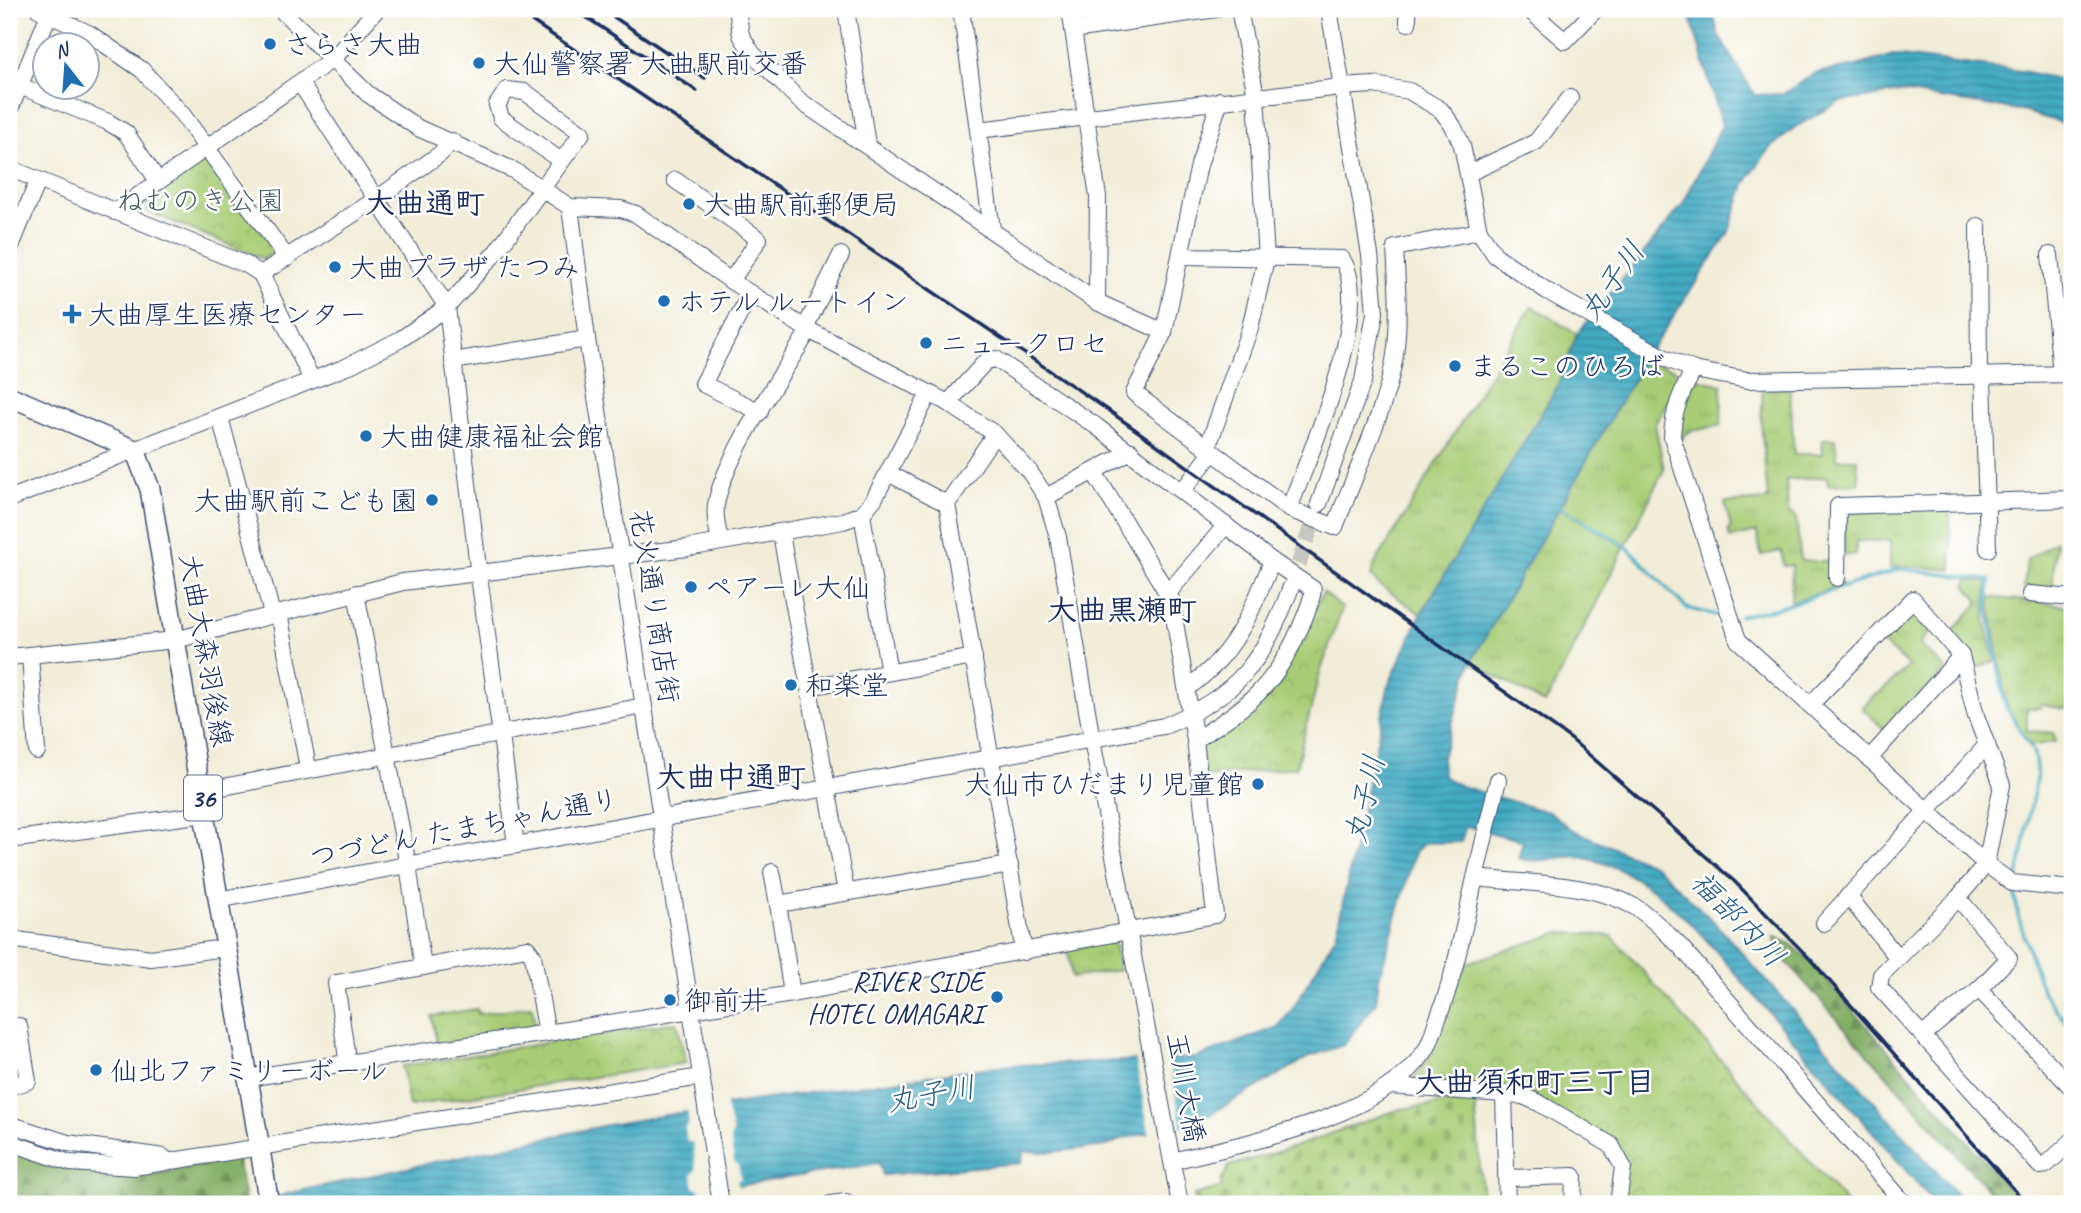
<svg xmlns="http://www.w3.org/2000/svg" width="2081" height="1213" font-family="Caveat,'Klee One',sans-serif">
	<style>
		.grass { fill: url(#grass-tufts); stroke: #627e6a; stroke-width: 2 }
		.forest { fill: url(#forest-firs); stroke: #507062; stroke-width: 2 }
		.cemetery { fill: url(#cemetery-stones); stroke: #627e6a; stroke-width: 2 }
		.park { fill: url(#park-crowns); stroke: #627e6a; stroke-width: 2 }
		.water { fill: url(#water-rules); stroke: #2e6c90; stroke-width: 2 }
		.pier { fill: #f1edd8 }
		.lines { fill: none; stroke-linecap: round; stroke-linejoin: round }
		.stream { stroke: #42aac2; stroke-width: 3.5 }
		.minor-tunnel { stroke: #c6c7c0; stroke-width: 16; stroke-dasharray: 16 8; stroke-linecap: butt }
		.minor-casing { stroke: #3b4c70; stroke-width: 18 }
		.major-casing { stroke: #3b4c70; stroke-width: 22 }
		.minor { stroke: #fff; stroke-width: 16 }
		.major { stroke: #fff; stroke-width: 19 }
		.rail { stroke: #1b2f5e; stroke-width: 3.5 }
		.poi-dot { fill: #1f6fb2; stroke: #fff; stroke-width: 2.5 }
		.labels { text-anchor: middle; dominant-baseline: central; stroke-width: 5; stroke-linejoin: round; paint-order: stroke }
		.shield { fill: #fff; stroke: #5f6d8e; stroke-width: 2 }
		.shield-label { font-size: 26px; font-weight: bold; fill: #1b2f5e }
		.poi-label { font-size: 28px; fill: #1b2f5e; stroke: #fff; text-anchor: start }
		.park-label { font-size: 28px; fill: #455e65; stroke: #fff }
		.street-label { font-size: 28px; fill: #1b2f5e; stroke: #fff }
		.neighbourhood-label { font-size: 30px; font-weight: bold; fill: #1b2f5e; stroke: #fff }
		.water-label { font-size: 30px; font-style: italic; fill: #2b6086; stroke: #fff }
	</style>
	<defs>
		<pattern id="grass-tufts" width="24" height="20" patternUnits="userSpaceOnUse" patternTransform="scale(1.75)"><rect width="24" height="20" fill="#a8cd76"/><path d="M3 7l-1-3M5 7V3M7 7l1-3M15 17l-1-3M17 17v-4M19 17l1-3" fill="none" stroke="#90b068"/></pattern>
		<pattern id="forest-firs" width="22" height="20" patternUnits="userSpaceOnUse" patternTransform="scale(1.75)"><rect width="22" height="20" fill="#86b067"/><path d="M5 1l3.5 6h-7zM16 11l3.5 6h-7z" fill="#6d9058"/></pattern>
		<pattern id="cemetery-stones" width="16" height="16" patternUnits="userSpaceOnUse" patternTransform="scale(1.75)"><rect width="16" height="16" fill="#a8cd76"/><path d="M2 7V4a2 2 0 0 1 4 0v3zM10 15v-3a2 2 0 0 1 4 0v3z" fill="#90b068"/></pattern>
		<pattern id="park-crowns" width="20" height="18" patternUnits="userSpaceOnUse" patternTransform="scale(1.75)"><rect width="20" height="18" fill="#a8cd76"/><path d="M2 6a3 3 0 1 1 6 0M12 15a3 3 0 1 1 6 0" fill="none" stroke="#90b068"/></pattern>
		<pattern id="water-rules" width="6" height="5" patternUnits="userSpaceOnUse" patternTransform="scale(1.75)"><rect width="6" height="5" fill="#42aac2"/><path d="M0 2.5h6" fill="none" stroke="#368ba1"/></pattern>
	</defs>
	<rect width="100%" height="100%" fill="#fff"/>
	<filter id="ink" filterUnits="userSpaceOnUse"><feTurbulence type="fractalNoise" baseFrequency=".0143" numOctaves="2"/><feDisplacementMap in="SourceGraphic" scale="14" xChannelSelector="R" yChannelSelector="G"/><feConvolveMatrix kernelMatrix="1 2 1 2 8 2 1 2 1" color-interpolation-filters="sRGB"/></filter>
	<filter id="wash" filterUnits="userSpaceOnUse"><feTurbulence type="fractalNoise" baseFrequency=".00686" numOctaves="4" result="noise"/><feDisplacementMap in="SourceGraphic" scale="28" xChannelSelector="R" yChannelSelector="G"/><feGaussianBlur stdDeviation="1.57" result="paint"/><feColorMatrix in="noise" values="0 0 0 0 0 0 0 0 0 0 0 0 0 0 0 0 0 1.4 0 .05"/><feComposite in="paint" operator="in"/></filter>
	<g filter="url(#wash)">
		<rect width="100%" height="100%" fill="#f1edd8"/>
		<g class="grass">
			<polygon points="1532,306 1577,334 1559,384 1421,614 1377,583 1371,576 1375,564"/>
			<polygon points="1645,359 1683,373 1655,424 1664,470 1545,704 1471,662"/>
			<path d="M1698 379 1722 385 1721 425 1688 432 1680 441C1673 423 1684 391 1698 379Z"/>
			<polygon points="1763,388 1790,389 1794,454 1823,454 1822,439 1835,439 1837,459 1857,459 1859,484 1828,485 1827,477 1786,480 1788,513 1795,515 1796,519 1801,561 1829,561 1832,581 1840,581 1843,585 1791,602 1792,565 1784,566 1781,551 1761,555 1757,532 1730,538 1728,530 1731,528 1725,503 1768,500 1761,422"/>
			<polygon points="1949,506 1952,570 1906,566 1890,568 1890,541 1856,541 1856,555 1843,555 1845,512"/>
			<polygon points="2056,541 2052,590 2024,587 2027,560"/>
			<polygon points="1968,580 1988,582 1985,620 1995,661 1971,671 1951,633 1979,602 1966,585"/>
			<polygon points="1989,597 2072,606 2068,709 2041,705 2040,708 2027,708 2027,731 2054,733 2055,742 2031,746 2010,714 2006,701"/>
			<polygon points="1912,606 1932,630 1919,644 1946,669 1887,732 1862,708 1875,694 1877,695 1909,666 1880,641"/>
			<polygon points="1109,941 1114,944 1119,970 1072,978 1068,949"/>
			<polygon points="532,1006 536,1029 437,1045 432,1016 477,1009 478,1014"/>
		</g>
		<g class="forest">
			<polygon points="1774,936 1791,944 1809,960 2022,1204 1999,1202 1782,957 1776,947"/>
			<path d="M9 1149C49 1168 96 1177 141 1175 172 1174 206 1162 236 1156L246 1204H9Z"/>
		</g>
		<polygon class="cemetery" points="1475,1100 1483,1204 1195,1204 1194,1195 1222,1187 1221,1181 1229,1166 1291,1148 1400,1109"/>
		<g class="park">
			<polygon points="208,156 277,251 263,259 147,211 147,200"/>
			<polygon points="1323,592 1342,608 1319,676 1296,767 1204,777 1201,746 1292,657"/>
			<polygon points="1561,932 1612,936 1847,1204 1620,1204 1625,1165 1535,1097 1410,1084 1432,1052 1458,966"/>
			<polygon points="677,1022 686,1063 409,1106 402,1066"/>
		</g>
		<path class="water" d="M1688 9H1713L1718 35 1755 95 1783 94 1815 73 1856 66 1893 55 2022 71 2072 82V126L2019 110 1901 92 1839 102 1794 128 1769 149 1745 184 1728 234 1645 359 1471 662 1442 757 1443 776 1461 786 1551 813 1571 829 1657 867 1718 926 1965 1204H1935L1703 936C1669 901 1628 863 1577 857 1556 855 1541 865 1518 858L1523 841 1466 826 1461 842 1424 843 1415 852 1379 978 1376 1002 1344 1045 1311 1056 1193 1124 1124 1138 1107 1146 1048 1152 1024 1151 1021 1163 883 1175 879 1163 626 1204H256L290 1193 607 1125 739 1103 998 1066 1196 1058 1278 1027 1293 1008 1336 935 1389 684 1421 614 1559 384 1577 334 1682 206 1722 125Z"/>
		<g class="pier">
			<polygon points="1168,1055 1182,1130 1150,1137 1135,1056"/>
			<polygon points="725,1102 733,1134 730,1137 734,1162 738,1165 741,1178 737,1181 738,1188 700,1194 699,1189 694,1187 692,1174 696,1170 693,1143 687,1141 685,1129 689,1123 687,1108"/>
		</g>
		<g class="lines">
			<g class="stream">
				<polyline points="1557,505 1628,548 1686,608 1716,615"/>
				<polyline points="1740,616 1778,608 1900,569 1990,580 1988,609 2005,705 2034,753 2037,774 2018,877"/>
				<polyline points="2015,893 2018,916 2043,993 2072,1030"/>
			</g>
		</g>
	</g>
	<g filter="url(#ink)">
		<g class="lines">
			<polyline class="minor-tunnel" points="1291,587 1318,506"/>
			<g class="minor-casing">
				<g id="minor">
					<polyline points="38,9 90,34 142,70 182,114 287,258"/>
					<polyline points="280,9 368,94 418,128 513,170 570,207 621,209 636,214 731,281 805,328 948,403 995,434 1029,471 1046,497 1058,537 1092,740 1180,1204"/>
					<polyline points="737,9 741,35 752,53 800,101 1097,302 1164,332"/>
					<polyline points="846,9 867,145"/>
					<polyline points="961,9 992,229"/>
					<polyline points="1070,9 1098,197 1097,302"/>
					<polyline points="1528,9 1565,41 1596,9"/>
					<polyline points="1408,23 1408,9"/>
					<polyline points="1073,30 1216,9"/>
					<polyline points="300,83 447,307 479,576 516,845"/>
					<polyline points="20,86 108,122 126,133 158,181"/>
					<polyline points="1220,100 1199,165 1164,332 1134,393 1289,509"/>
					<polyline points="9,112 51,9"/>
					<polyline points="978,130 1341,87 1374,85 1409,91 1441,110 1453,126 1462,145 1479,231 1495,255 1547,291 1665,358 1694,370 1747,380 2072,374"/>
					<polyline points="9,168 247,265 261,274 312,380"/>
					<polyline points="1469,173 1536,142 1570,98"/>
					<polyline points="675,180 759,239 731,281"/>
					<polyline points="570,207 587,339 721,1204"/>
					<polyline points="115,212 334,58 377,9"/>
					<polyline points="1978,226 1979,376"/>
					<polyline points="9,251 38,181"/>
					<polyline points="2050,255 2061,374"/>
					<path d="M1181 256 1342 259C1375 311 1309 455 1289 509L1335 527C1354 476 1387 407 1395 355 1400 319 1397 284 1395 248L1479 231"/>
					<polyline points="261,274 378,198 440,154 452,141"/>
					<polyline points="750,294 703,384 760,412"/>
					<polyline points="805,328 841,255"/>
					<polyline points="453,361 587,339"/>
					<path d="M1694 370C1681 392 1673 411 1672 437L1738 640 1986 864 2012 883 2072 889"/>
					<polyline points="1983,376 1988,549"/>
					<polyline points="948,403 986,361 996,359 1096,426 1272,561"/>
					<polyline points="220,417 272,614"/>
					<polyline points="995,434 947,504 1024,952"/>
					<polyline points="1207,449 1250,328 1266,259 1256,96 1239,9"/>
					<polyline points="888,473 947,504"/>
					<polyline points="1183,490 1212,453"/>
					<polyline points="1046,497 1131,451"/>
					<polyline points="9,499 346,367 401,339 447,307 497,251 582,133 525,92 507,90 497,105 501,118 561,161"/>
					<polyline points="1319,504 1363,381 1375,313 1370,255 1329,9"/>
					<polyline points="862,514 889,672"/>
					<polyline points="781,534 846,892"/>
					<path d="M720 542C718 530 714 517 716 505 724 456 782 376 809 330"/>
					<polyline points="1837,578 1838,506 2072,499"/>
					<polyline points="356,593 408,865 423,967"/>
					<polyline points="1168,593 1226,525"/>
					<polyline points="2030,594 2072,598"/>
					<polyline points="279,613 308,768"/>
					<polyline points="30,655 37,751"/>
					<polyline points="9,657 175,640 403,582 687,548 843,521 862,514 874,499 929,394"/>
					<polyline points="809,687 974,657"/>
					<path d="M1187 688C1234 656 1252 612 1272 561L1313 589C1312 602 1306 614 1301 626 1276 685 1248 707 1195 740"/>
					<polyline points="1810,705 1913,599 1961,656 1976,716 2002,785 1986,864 1958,898"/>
					<polyline points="1869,759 1961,656"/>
					<polyline points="202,791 644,706"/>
					<polyline points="9,840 205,814"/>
					<polyline points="772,872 778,904"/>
					<polyline points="1475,878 1498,780"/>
					<polyline points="1848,896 1898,958"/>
					<path d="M217 900 1164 726C1238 696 1264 660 1291 587"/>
					<polyline points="1824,923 1987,745"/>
					<polyline points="9,939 151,958 224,948"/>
					<polyline points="792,994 778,904 1010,865"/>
					<polyline points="9,1029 19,1026 28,1081 9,1087"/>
					<polyline points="547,1033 792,994 1215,915 1195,740 1171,599 1094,472"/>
					<polyline points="1924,1034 1979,989"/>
					<polyline points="246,1078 547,1033 533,956 527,948 336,983 348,1065"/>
					<polyline points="1389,1086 1504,1094 1507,1204"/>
					<polyline points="2072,1088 1979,989 2009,958 1958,898 1881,975 1879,987 2040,1166 2046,1165 2072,1141"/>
					<polyline points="1504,1094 1523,1096 1539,1103 1611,1145 1623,1167 1618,1204"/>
					<polyline points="9,1124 68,1143 163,1157"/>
					<polyline points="9,1142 70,1163 134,1167 701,1077"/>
					<path d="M1172 1161C1246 1143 1381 1118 1425 1051 1431 1042 1433 1031 1437 1021 1455 975 1464 926 1475 878 1526 884 1589 881 1635 907 1652 917 1666 933 1680 946L1905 1204"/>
					<polyline points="1506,1178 1574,1176 1573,1204"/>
					<polyline points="831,1204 846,1202"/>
				</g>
			</g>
			<g class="major-casing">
				<polyline id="major" points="9,396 135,450 150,489 269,1204"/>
			</g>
			<use href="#minor" class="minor"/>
			<use href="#major" class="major"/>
			<g class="rail">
				<polyline points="514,9 1105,408 1571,739 1734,881 1810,959 2027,1204"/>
				<polyline points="574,9 697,91"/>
				<polyline points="602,9 705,78"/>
			</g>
		</g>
	</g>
	<g class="poi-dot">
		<circle cx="270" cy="44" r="7"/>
		<circle cx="479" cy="63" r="7"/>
		<circle cx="689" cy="204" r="7"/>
		<circle cx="335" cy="267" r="7"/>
		<circle cx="664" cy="301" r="7"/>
		<path d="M68.5 303.5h7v7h7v7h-7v7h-7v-7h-7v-7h7z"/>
		<circle cx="926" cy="343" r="7"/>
		<circle cx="1455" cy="366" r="7"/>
		<circle cx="366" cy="436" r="7"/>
		<circle cx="432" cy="500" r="7"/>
		<circle cx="691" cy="587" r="7"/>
		<circle cx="791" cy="685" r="7"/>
		<circle cx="1258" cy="784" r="7"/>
		<circle cx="997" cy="997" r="7"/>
		<circle cx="670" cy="1000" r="7"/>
		<circle cx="96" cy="1070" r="7"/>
	</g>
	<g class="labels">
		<rect class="shield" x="184" y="775.5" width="38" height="45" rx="5"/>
		<g class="shield-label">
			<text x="203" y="798">36</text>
		</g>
		<g class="poi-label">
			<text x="284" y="44">さらさ大曲</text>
			<text x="493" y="63">大仙警察署 大曲駅前交番</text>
			<text x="703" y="204">大曲駅前郵便局</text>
			<text x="349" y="267">大曲プラザ たつみ</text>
			<text x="678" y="301">ホテル ルートイン</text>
			<text x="88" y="314">大曲厚生医療センター</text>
			<text x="940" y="343">ニュークロセ</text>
			<text x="1469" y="366">まるこのひろば</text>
			<text x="380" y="436">大曲健康福祉会館</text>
			<text x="418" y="500" text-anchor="end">大曲駅前こども園</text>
			<text x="705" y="587">ペアーレ大仙</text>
			<text x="805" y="685">和楽堂</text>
			<text x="1244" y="784" text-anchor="end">大仙市ひだまり児童館</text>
			<text x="983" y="981" text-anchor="end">RIVER SIDE<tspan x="983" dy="32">HOTEL OMAGARI</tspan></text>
			<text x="684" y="1000">御前井</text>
			<text x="110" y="1070">仙北ファミリーボール</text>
		</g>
		<g class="park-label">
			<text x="200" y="200">ねむのき公園</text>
		</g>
		<g class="street-label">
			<text transform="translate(655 606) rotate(81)">花火通り商店街</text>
			<text transform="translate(206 650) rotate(80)">大曲大森羽後線</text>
			<text transform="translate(464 828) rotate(-11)">つづどん たまちゃん通り</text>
			<text transform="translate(1186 1087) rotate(80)">玉川大橋</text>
		</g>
		<g class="neighbourhood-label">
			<text x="425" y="203">大曲通町</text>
			<text x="1122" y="610">大曲黒瀬町</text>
			<text x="731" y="777">大曲中通町</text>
			<text x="1535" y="1082">大曲須和町三丁目</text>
		</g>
		<g class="water-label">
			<text transform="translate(1612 281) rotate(-55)">丸子川</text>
			<text transform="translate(1365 799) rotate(-77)">丸子川</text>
			<text transform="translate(1738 919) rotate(46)">福部内川</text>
			<text transform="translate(931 1094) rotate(-10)">丸子川</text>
		</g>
	</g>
	<rect width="2081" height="1213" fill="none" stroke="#fff" stroke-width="35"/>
	<g transform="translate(66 66) rotate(343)"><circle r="33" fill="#ffffff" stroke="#a4acbf" stroke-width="2"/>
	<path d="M0-5L12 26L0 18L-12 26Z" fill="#1f6fb2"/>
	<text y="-10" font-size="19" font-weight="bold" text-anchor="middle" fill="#1b2f5e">N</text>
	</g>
</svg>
